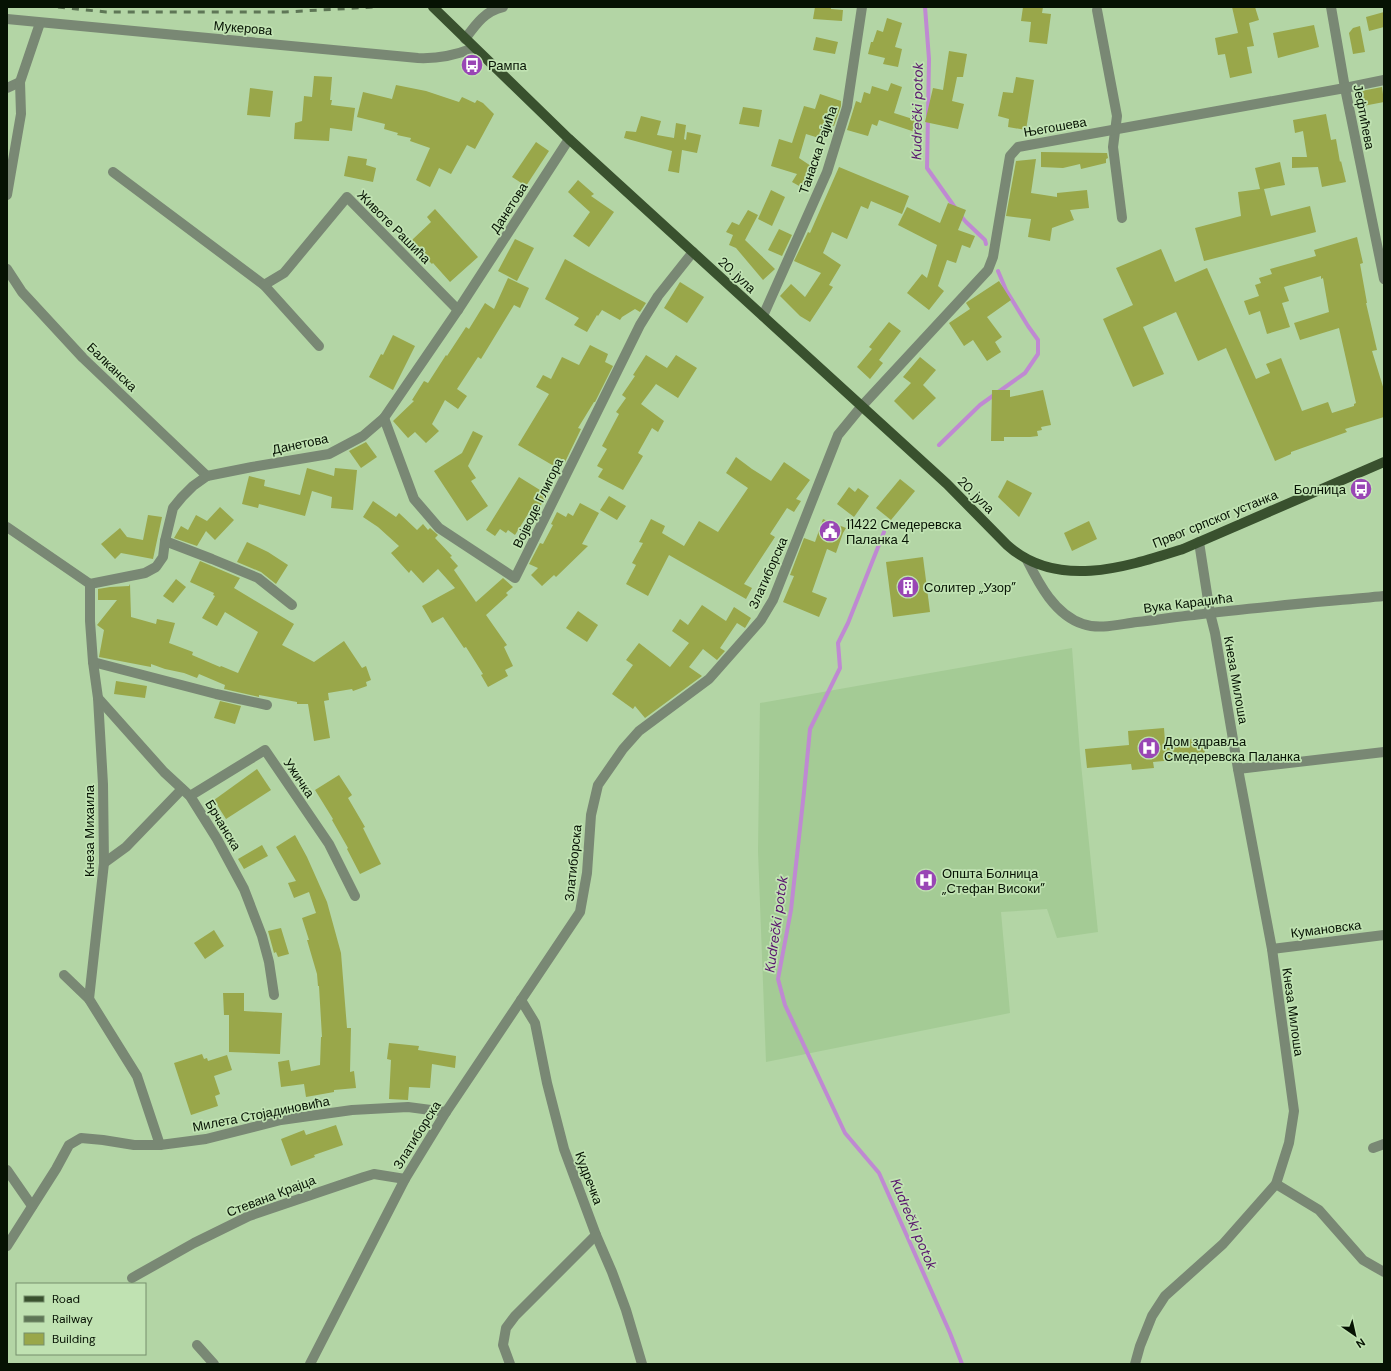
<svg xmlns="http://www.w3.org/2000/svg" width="1391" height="1371" font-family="'DM Sans',sans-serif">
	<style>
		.built { fill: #a4cb95 }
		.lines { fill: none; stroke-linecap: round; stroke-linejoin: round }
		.stream { stroke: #bf89d2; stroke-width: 4 }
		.building { fill: #99a74a }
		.minor { stroke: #798874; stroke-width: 10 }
		.major { stroke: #39512e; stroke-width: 10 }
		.rail { stroke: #5e7656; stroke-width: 3; stroke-dasharray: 7 7; stroke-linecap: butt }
		.labels { text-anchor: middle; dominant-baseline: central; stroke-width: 3.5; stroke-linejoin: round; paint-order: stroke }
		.street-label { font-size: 13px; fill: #061203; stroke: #c0e2b2 }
		.poi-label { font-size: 13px; fill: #061203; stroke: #c0e2b2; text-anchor: start }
		.water-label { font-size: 14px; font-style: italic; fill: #59156e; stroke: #c0e2b2 }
	</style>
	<rect width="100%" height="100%" fill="#b3d5a5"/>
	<polygon class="built" points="1072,648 1080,754 1098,932 1057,938 1047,909 1001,912 1010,1013 766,1062 758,851 760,703"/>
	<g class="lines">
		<g class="stream">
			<polyline points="925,7 929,59 927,168 956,209"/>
			<polyline points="960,215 966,222 985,240 986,244"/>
			<polyline points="939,445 980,405 1025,373 1038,354 1038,340 1028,326 1006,290 998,271"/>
			<polyline points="884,532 848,623 838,643 840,668 810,729 804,792 791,910 778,979 785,1005 845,1133 879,1173 950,1333 962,1364"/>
		</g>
	</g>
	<g class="building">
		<polygon points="815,7 831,7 831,9 843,10 842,21 813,19"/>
		<polygon points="1023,7 1043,7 1042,13 1051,14 1047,44 1029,42 1031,22 1021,21"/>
		<polygon points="1232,7 1255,7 1259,20 1249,23 1254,46 1247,47 1252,73 1230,78 1225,54 1218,55 1215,38 1238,33"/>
		<polygon points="1384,12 1384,27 1369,31 1366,17"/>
		<polygon points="887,18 902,23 895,47 902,49 898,67 883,64 885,58 868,54 871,42 873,42 877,30 883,32"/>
		<polygon points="1314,25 1319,47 1278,58 1273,33"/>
		<polygon points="1360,26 1365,52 1353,54 1349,33 1353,28"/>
		<polygon points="816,37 838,42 835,54 813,50"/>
		<polygon points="949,51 967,54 963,77 957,77 952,101 964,104 958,129 925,122 933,88 943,90"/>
		<polygon points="314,76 332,77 330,100 332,100 331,105 355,108 352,131 330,128 329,141 294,139 295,123 302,121 304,96 312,97"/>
		<polygon points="1016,77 1034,80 1026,130 1008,127 1009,119 998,116 1003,92 1013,93"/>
		<polygon points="891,83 902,87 894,113 919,121 915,132 879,120 877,126 872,124 868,136 847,130 856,101 861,103 864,92 870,94 872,86 888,91"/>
		<polygon points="396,85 426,91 459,102 462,97 475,103 477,100 483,103 494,114 475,149 467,145 451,174 439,168 430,187 416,180 430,148 410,141 411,138 397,135 398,133 384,129 385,124 357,117 363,92 392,99"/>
		<polygon points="1382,87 1384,102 1358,107 1356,92"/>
		<polygon points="250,88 273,91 270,117 247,115"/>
		<polygon points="820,94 841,101 841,106 834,126 824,123 819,138 806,134 799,158 814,168 801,187 792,182 797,174 771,166 779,139 792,143 804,106 815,109"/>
		<polygon points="743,107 762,110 759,127 739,124"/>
		<polygon points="1326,114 1331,140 1336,139 1340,162 1341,161 1346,182 1322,187 1318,167 1292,168 1292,157 1307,157 1303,131 1295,133 1293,120"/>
		<polygon points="641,116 661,121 657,135 674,138 676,123 686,125 684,139 686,140 687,132 701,135 697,153 682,150 679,173 668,171 672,151 624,138 626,131 636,132"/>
		<polygon points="536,142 549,151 526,186 512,177"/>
		<polygon points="1041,152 1107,153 1108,158 1106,159 1106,163 1081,169 1080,164 1063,168 1041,167"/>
		<polygon points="348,156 367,159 366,165 376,168 373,182 344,176"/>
		<polygon points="1036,159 1031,193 1057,197 1057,193 1087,190 1089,208 1070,210 1074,220 1052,228 1050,241 1028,237 1031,219 1006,216 1016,161"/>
		<polygon points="1280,162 1285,185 1264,189 1271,216 1310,206 1316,232 1204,261 1195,228 1241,216 1238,192 1260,189 1255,168"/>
		<polygon points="839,167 909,196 902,214 871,201 868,209 861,206 847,239 832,232 823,253 841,265 829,285 833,287 810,322 800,316 780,296 791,284 805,297 821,273 794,261 808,232 810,233"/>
		<polygon points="578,180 594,194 591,196 614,212 589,247 573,236 590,212 568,192"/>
		<polygon points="771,190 785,197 772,226 758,219"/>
		<polygon points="948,203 966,210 958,230 975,236 970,248 962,245 956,263 947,260 938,286 944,291 929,310 907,293 922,274 927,278 937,245 898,225 907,207 940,223"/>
		<polygon points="435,209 478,257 450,282 433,263 432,264 425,257 427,255 412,240 431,222 427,217"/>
		<polygon points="748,210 758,215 745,240 775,269 763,280 736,248 729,245 733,235 726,232 732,222 739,225"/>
		<polygon points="779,229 792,235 782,256 768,250"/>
		<polygon points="1357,237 1363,263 1360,264 1367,303 1366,303 1377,350 1372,351 1384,390 1384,417 1345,429 1347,432 1291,452 1291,454 1275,461 1226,348 1198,361 1176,312 1143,327 1164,374 1133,387 1103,319 1133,305 1116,268 1161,249 1175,282 1207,268 1256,379 1270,373 1266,364 1281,358 1302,411 1328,402 1332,413 1354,406 1354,404 1356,403 1339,328 1300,340 1294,323 1329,312 1323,278 1321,279 1321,276 1284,287 1289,301 1282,303 1290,327 1267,334 1260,311 1249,315 1244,301 1259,296 1255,285 1261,283 1259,278 1272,274 1270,269 1316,256 1314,250"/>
		<polygon points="515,239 534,248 517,281 498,271"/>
		<polygon points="565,259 590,273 646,303 640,312 635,309 622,317 620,320 602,310 598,316 597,315 587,332 574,325 579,318 545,299"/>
		<polygon points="508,278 529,288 520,308 514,305 481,359 478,357 457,389 467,396 458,409 445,400 432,424 439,431 426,443 415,432 408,438 393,421 414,401 412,400 424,381 428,383 446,355 447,356 466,327 469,329 485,303 494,309"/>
		<polygon points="999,281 1011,300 987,317 1002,337 995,342 1001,352 987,361 973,340 964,346 949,323 970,309 966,303 967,302"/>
		<polygon points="680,282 704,297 687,323 664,308"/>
		<polygon points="889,322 901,331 879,360 883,363 870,379 857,367 872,349 869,347"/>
		<polygon points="393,335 415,346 393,390 369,377 381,354 383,355"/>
		<polygon points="590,345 608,354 605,362 613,366 595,402 594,402 578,428 581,429 565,462 563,461 559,469 518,445 549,394 536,387 543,375 551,379 562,357 579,365"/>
		<polygon points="646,355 667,368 676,355 697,368 678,398 656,384 641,404 664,421 658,432 652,428 638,453 643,456 623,490 598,477 603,469 597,466 607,449 602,446 619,414 616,412 626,398 622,395 635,376 633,375"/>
		<polygon points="920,357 936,370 923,385 936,398 913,420 894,401 911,383 903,377"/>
		<polygon points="992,390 1010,390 1010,397 1043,390 1051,425 1041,427 1042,430 1037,431 1038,436 1030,437 1004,437 1004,441 991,441"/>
		<polygon points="473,431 483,436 468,466 476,478 471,481 488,506 467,521 434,471 462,453"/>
		<polygon points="366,442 377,457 361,468 349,451"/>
		<polygon points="736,457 752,469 771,481 784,462 810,480 796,499 801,501 794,512 787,508 770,534 775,537 744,584 752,588 746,599 669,555 648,596 626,584 636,565 632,563 643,543 639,542 651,519 665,526 662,533 684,546 699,521 718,532 748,488 726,473"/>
		<polygon points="307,468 334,476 335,468 357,470 353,510 331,508 332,497 312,491 305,516 259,504 258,508 242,504 249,476 265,480 264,486 300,495"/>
		<polygon points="519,477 548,495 538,509 533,506 515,535 508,530 506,533 500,529 495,536 486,530"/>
		<polygon points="900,479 915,491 891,520 876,508"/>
		<polygon points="1007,480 1032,493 1019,517 998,497"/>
		<polygon points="849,487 855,492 858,488 869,496 854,517 837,504"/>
		<polygon points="609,496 626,506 617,520 600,510"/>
		<polygon points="373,501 396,517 399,513 417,530 423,524 428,530 430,528 438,535 435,538 452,556 450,557 458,566 454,570 476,602 503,578 513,587 506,593 508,595 486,615 507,645 504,647 513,666 505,670 508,676 488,687 481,675 483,674 466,647 464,648 443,617 432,623 422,606 455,588 438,569 423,583 411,570 409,573 391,553 399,546 378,527 363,517"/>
		<polygon points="580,503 599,513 582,544 588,546 556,577 554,575 542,586 531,575 538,568 529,564 540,543 543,544 553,525 551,524 557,512 566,517 568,513 573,516"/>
		<polygon points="220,507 234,520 215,540 206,531 197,546 174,538 181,526 188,530 196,515 207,521"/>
		<polygon points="148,515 162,517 153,559 121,553 115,559 101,544 120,528 127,537 143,540"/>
		<polygon points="823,519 846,528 843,533 836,553 827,549 812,592 827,598 819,617 783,602 794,576 790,575 804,538 815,542"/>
		<polygon points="1089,521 1097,539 1072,551 1064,533"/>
		<polygon points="247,542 268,552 288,565 276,584 261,572 237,562"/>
		<polygon points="923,557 930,612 893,617 886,562"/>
		<polygon points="200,561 240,578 234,588 294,624 282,645 314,662 344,641 362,668 366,666 371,680 366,682 367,686 353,691 352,689 328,693 329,700 324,701 330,738 314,741 308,704 297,704 297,702 259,695 259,697 224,689 225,685 199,674 197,678 184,673 165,669 151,664 151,667 99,657 104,630 97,625 117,600 98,600 98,589 110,587 129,586 130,584 131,617 156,624 157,619 175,623 169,643 193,652 192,655 220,667 221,666 238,673 258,632 225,612 217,626 202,618 215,596 213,595 214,593 190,582"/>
		<polygon points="176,579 186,587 173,603 163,596"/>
		<polygon points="702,605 726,621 734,607 751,618 745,628 737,623 720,648 725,651 717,660 703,649 689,667 702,676 645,718 635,706 633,709 612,694 633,665 626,660 639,643 670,667 689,643 672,631 680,619 688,625"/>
		<polygon points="578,611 598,625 587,642 566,628"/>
		<polygon points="116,681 147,686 145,698 114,694"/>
		<polygon points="220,701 241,706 235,724 214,718"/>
		<polygon points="1164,728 1165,742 1204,738 1205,757 1153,762 1154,768 1132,770 1131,764 1087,768 1085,749 1129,745 1128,731"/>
		<polygon points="257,769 271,790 226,819 214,800"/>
		<polygon points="339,775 352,795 348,798 365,827 363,828 381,864 360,874 347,849 348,848 332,820 333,819 315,790"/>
		<polygon points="295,835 307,857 327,902 341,953 347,1028 351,1028 350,1072 354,1071 356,1088 334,1090 334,1092 306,1097 304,1084 281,1087 278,1062 289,1060 291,1071 320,1065 321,1037 322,1037 319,986 318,986 317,974 307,940 309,940 302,918 316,913 309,892 294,898 288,883 296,881 276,847"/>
		<polygon points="262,845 268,856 244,869 238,859"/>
		<polygon points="281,928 289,954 278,957 276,952 274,953 268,931"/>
		<polygon points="214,930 224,946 205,959 194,943"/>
		<polygon points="223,993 244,993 244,1011 282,1013 280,1054 229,1052 229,1015 224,1015"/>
		<polygon points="389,1043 419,1046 418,1050 456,1056 455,1068 432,1064 430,1088 409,1087 408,1100 389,1099 391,1060 387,1059"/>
		<polygon points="202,1054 204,1059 207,1058 208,1061 227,1055 232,1070 214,1076 220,1094 215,1096 218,1106 191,1115 174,1063"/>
		<polygon points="336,1125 343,1145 314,1155 315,1157 291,1166 281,1139 304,1130 306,1135"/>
	</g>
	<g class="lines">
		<g class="minor">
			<polyline points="1331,7 1345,88 1384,279"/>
			<polyline points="1097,10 1117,116 1113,147 1122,218"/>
			<path d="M7 19 418 58C439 59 456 55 474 48"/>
			<path d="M465 39C476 24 485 11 503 7"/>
			<polyline points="7,88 20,82"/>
			<polyline points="113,172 264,285 319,346"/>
			<polyline points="7,195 21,114 20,82 40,23"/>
			<polyline points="7,269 22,292 83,358 207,476"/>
			<polyline points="264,285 284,273 347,197 458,310"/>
			<polyline points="763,316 827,172 847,107 862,7"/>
			<polyline points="384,418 414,499 439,528 515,578 640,325 658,296 693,252"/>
			<polyline points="7,527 90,584"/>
			<polyline points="165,541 212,559 258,578 292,605"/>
			<path d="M1027 560C1039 584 1055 615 1083 624 1100 630 1120 624 1137 622 1156 620 1175 617 1194 615 1257 607 1321 602 1384 596"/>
			<polyline points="90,584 145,573 156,567 163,557 165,541 173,508 182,497 193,486 207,476 252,467 329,454 363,436 384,418 458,310 569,139"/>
			<polyline points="93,662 216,694 267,705"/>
			<polyline points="98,698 164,772 190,796 217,839 244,889 262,936 269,962 274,995"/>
			<polyline points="1238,769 1384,752"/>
			<polyline points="190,796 265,750 329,844 355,896"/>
			<polyline points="104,863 126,847 182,789"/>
			<polyline points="1272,949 1384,935"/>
			<polyline points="64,975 89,999 137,1076 160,1145"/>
			<polyline points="89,999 104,863 103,784 98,698 93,662 90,621 90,584"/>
			<polyline points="521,1000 535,1023 547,1083 564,1149 596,1235 612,1272 626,1310 642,1364"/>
			<polyline points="1373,1148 1384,1144"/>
			<polyline points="7,1170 32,1206"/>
			<polyline points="1276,1184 1319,1210 1363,1260 1384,1272"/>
			<polyline points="7,1246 56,1169 69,1145 81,1138 103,1140 134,1145 160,1145 206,1139 281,1120 352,1110 408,1107 446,1112"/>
			<polyline points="132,1278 194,1243 249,1216 364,1177 374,1174 405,1179"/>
			<polyline points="197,1345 214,1364"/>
			<polyline points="310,1364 405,1179 446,1112 580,912 587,873 591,815 598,785 623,749 639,731 709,679 761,620 773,600 838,435 861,407 988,270 993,257 1010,156 1018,147 1345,88 1384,80"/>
			<polyline points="510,1364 503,1345 506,1328 515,1316 596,1235"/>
			<polyline points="1135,1364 1140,1346 1152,1316 1165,1296 1223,1244 1276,1184 1289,1143 1294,1111 1272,949 1238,769 1215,633 1210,613 1199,542"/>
		</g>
		<path class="major" d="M433 7 569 139 947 484 1007 545C1057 590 1126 567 1183 549L1384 462"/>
		<polyline class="rail" points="58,7 106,12 285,12 374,7"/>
	</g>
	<defs>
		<g id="bus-disc" transform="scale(1.15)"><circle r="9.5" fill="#9946b5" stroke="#c0e2b2"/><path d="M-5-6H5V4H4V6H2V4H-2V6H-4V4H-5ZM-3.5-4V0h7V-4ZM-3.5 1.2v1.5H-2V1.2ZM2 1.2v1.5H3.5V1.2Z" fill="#fff"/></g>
		<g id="civic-disc" transform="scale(1.15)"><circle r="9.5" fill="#9946b5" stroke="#c0e2b2"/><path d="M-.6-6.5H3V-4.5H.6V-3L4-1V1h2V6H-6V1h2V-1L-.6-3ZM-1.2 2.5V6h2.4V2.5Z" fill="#fff"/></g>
		<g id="building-disc" transform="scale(1.15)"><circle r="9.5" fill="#9946b5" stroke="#c0e2b2"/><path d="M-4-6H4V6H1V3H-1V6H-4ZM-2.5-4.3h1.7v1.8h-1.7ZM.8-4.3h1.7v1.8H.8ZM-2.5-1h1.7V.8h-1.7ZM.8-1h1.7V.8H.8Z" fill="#fff"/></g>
		<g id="hospital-disc" transform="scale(1.15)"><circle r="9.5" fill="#9946b5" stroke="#c0e2b2"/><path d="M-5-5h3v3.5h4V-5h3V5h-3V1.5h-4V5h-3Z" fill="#fff"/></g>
	</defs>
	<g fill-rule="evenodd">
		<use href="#bus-disc" x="472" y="65"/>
		<use href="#bus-disc" x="1361" y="489"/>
		<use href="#civic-disc" x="830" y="531"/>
		<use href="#building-disc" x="908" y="587"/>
		<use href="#hospital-disc" x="1149" y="748"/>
		<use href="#hospital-disc" x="926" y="880"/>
	</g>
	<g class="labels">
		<g class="street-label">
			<text transform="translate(243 28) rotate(5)">Мукерова</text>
			<text transform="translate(1364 117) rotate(79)">Јефтићева</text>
			<text transform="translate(1055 127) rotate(-10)">Његошева</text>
			<text transform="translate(818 150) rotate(-71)">Танаска Рајића</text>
			<text transform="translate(509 208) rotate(-57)">Данетова</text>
			<text transform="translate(394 227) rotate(45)">Животе Рашића</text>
			<text transform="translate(737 275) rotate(43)">20. јула</text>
			<text transform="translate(112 367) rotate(44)">Балканска</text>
			<text transform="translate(300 444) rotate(-12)">Данетова</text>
			<text transform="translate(976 495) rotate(45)">20. јула</text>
			<text transform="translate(538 503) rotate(-64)">Војводе Глигора</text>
			<text transform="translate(1215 519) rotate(-22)">Првог српског устанка</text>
			<text transform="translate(768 573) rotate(-66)">Златиборска</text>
			<text transform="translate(1188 603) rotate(-7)">Вука Караџића</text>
			<text transform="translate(1236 680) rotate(80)">Кнеза Милоша</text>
			<text transform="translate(299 778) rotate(56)">Ужичка</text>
			<text transform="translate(223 825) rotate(59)">Брчанска</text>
			<text transform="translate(89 831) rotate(-90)">Кнеза Михаила</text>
			<text transform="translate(573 863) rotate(-84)">Златиборска</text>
			<text transform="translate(1326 929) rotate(-7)">Кумановска</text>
			<text transform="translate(1293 1012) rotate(82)">Кнеза Милоша</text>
			<text transform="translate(261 1114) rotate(-11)">Милета Стојадиновића</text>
			<text transform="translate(417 1135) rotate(-58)">Златиборска</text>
			<text transform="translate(589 1178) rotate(69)">Кудречка</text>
			<text transform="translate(271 1196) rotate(-21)">Стевана Крајца</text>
		</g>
		<g class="poi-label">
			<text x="488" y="65">Рампа</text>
			<text x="1346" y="489" text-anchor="end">Болница</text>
			<text x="846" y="524">11422 Смедеревска<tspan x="846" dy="15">Паланка 4</tspan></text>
			<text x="924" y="587">Солитер „Узор”</text>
			<text x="1164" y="741">Дом здравља<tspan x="1164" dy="15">Смедеревска Паланка</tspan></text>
			<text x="942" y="873">Општа Болница<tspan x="942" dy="15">„Стефан Високи”</tspan></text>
		</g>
		<g class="water-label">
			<text transform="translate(917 111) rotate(-89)">Kudrečki potok</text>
			<text transform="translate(776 924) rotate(-82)">Kudrečki potok</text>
			<text transform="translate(914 1224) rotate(67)">Kudrečki potok</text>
		</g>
	</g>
	<rect width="1391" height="1371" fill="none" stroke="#061203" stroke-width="16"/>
	<rect x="16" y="1283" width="130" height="72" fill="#c0e2b2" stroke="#768f6c"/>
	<rect x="24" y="1296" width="20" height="6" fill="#39512e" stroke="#768f6c"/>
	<text x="52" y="1303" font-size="12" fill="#061203">Road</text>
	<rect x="24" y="1316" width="20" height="6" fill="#5e7656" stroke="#768f6c"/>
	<text x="52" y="1323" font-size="12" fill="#061203">Railway</text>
	<rect x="24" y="1333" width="20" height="12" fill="#99a74a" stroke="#768f6c"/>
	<text x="52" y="1343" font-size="12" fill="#061203">Building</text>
	<g transform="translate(1355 1335) rotate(146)" stroke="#c0e2b2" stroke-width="3" paint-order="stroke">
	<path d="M0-3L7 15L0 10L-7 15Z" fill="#061203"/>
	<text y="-6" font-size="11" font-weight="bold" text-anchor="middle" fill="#061203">N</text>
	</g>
</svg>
